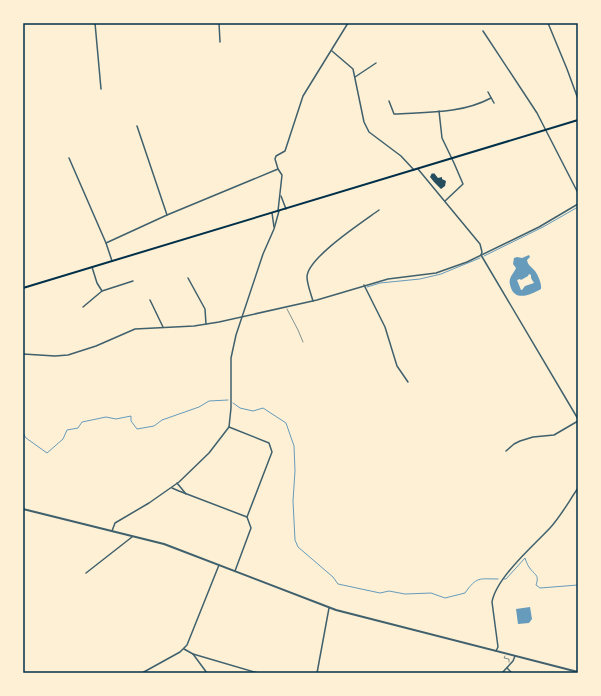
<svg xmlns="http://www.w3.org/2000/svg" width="601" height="696" font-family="Cabin,sans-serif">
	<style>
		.water { fill: #669bbc; fill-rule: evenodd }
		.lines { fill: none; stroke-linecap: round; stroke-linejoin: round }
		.stream { stroke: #669bbc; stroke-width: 1 }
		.building { fill: #264d5e }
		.path { stroke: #003049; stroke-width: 0.5 }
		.minor { stroke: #3f606c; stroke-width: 1.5 }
		.tertiary { stroke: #3f606c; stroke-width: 2 }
		.secondary { stroke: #003049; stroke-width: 2 }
		.neatline { fill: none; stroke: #003049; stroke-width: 1.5 }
	</style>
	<rect width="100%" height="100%" fill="#fdf0d5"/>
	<g class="water">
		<path d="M529 255 530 257 527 260C528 266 532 267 535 271 538 275 542 284 541 289 532 294 516 302 511 288 510 285 509 282 510 279 511 275 515 271 516 268L513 264 514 258 517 257 522 258ZM529 274 531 275V278L534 283 525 286 522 290H521L517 280 520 279 521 280 528 276Z"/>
		<polygon points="530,607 532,619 529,623 518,624 516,609"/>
	</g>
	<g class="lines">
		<g class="stream">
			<polyline points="484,256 543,227 578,207"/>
			<polyline points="367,287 380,283 420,279 441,274 480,258"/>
			<path d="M233 403 240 408 253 411 263 408 286 423 294 446 295 471 293 501 295 540 298 547 333 577 338 584 380 593 389 591 405 594 431 593 445 598 465 593C477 576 479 579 498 579"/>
			<polyline points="23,433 26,438 47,453 63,439 67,430 78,428 82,422 106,417 116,419 131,416 131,421 137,429 154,426 162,420 199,407 209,401 228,400"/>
			<path d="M504 579H506L525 558C526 561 527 564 529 567 534 575 540 574 536 585L540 588 578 585"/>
		</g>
	</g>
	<polygon class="building" points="432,173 433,174 434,173 438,178 442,177 442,179 446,181 445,186 441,189 434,182 430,177"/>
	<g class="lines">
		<g class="path">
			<polyline points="287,309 298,330 303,342"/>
			<polyline points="505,656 504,658 509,659 509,662"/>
		</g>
		<g class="minor">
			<polyline points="95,23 101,89"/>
			<polyline points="219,23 220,42"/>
			<polyline points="548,23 567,69 578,99"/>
			<polyline points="483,31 537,113 578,193"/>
			<polyline points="332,51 353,69 364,122 369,132 401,156 414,170"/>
			<polyline points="355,77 376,63"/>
			<polyline points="488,92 494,103"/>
			<path d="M389 101 394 114C427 112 461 114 491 98"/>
			<polyline points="439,111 442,138 454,163 463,184 445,201"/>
			<polyline points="137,126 167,215"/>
			<polyline points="69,158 106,243 112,261"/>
			<polyline points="418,169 480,244 482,252 481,255 578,419"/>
			<polyline points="281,196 286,209"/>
			<polyline points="278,211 282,175 278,169 275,159 276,156 285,151 303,96 348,23"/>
			<polyline points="272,213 274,227"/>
			<polyline points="106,243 167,215 278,169"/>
			<polyline points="92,267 97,283 102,291"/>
			<polyline points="188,278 205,309 206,324"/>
			<polyline points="364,285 385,327 397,366 408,382"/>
			<polyline points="150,300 163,327"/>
			<path d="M313 301C311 294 307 284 307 277 307 258 364 221 379 210"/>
			<polyline points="83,307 102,291 133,281"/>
			<polyline points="23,354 55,356 68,355 96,346 135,329 194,326 219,322 317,300 388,279 436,273 467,262 539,227 578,204"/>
			<polyline points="229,427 269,443 272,452 247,517 251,528 235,571"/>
			<polyline points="506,451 514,444 520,441 533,437 554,435 578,421"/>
			<polyline points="177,483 186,494"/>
			<polyline points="172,488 179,491 247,517"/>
			<polyline points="112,531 115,523 149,503 179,482 209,453 229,427 231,408 231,358 236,335 263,254 274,229 279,211"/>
			<polyline points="86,573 132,537"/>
			<polyline points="184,649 193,654 207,673"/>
			<path d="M496 651 498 647 492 602C496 578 533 546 550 528 561 516 569 501 578 488"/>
			<polyline points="193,654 258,673"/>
			<polyline points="507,668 512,673"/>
			<polyline points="142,673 180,652 187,645 219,565"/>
			<polyline points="317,673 329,608"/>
			<polyline points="502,673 513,661 515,656"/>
		</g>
		<polyline class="tertiary" points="23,509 164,544 336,610 578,672"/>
		<polyline class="secondary" points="23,288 578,120"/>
	</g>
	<rect width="601" height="696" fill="none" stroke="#fdf0d5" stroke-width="48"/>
	<rect x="24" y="24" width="553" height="648" class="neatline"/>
</svg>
